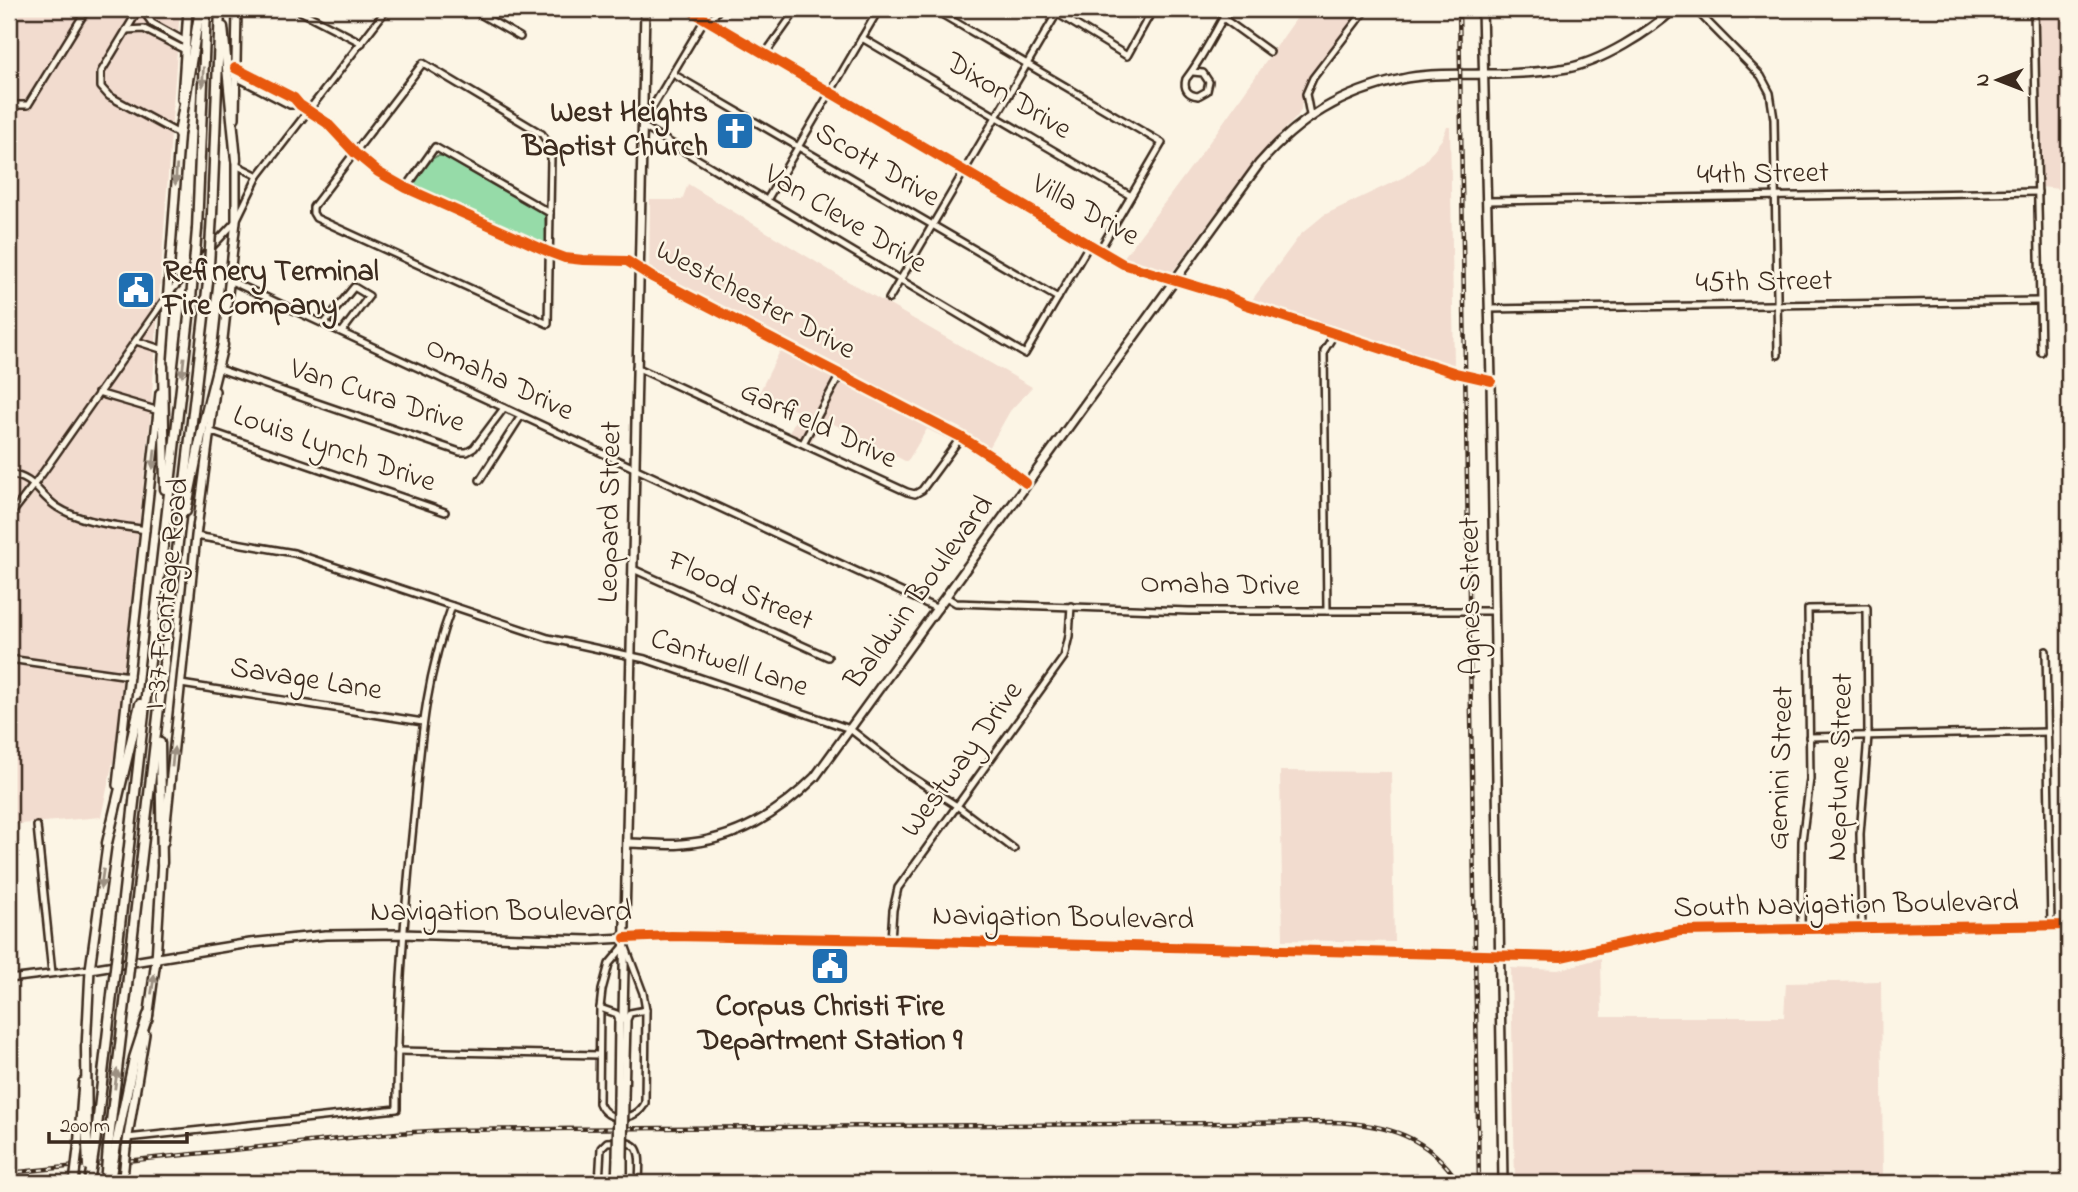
<svg xmlns="http://www.w3.org/2000/svg" width="2078" height="1192" font-family="'Indie Flower',sans-serif">
	<style>
		.built { fill: #f2dccf }
		.green { fill: #96dba8; stroke: #688263; stroke-width: 2 }
		.lines { fill: none; stroke-linecap: round; stroke-linejoin: round }
		.minor-casing { stroke: #3b2a1e; stroke-width: 10 }
		.major-casing { stroke: #3b2a1e; stroke-width: 12 }
		.highway-casing { stroke: #3b2a1e; stroke-width: 13 }
		.minor { stroke: #fcf5e5; stroke-width: 5 }
		.major { stroke: #fcf5e5; stroke-width: 7 }
		.highway { stroke: #fcf5e5; stroke-width: 8 }
		.rail-casing { stroke: #3b2a1e; stroke-width: 4.5 }
		.rail { stroke: #fcf5e5; stroke-width: 2; stroke-dasharray: 5; stroke-linecap: butt }
		.major-bridge-casing { stroke: #3b2a1e; stroke-width: 12; stroke-linecap: butt }
		.highway-bridge-casing { stroke: #3b2a1e; stroke-width: 13; stroke-linecap: butt }
		.major-bridge { stroke: #fcf5e5; stroke-width: 7 }
		.highway-bridge { stroke: #fcf5e5; stroke-width: 8 }
		.cycleway-casing { stroke: #fcf5e5; stroke-width: 15 }
		.cycleway { stroke: #e8590c; stroke-width: 10 }
		.oneway { fill: #9c9082 }
		.labels { text-anchor: middle; dominant-baseline: central; stroke-width: 5; stroke-linejoin: round; paint-order: stroke }
		.street-label { font-size: 30px; fill: #3b2a1e; stroke: #fcf5e5 }
		.poi-label { font-size: 30px; font-weight: bold; fill: #3b2a1e; stroke: #fcf5e5; text-anchor: end }
	</style>
	<rect width="100%" height="100%" fill="#fcf5e5"/>
	<filter id="ink" filterUnits="userSpaceOnUse"><feTurbulence type="fractalNoise" baseFrequency=".0143" numOctaves="2"/><feDisplacementMap in="SourceGraphic" scale="14" xChannelSelector="R" yChannelSelector="G"/><feConvolveMatrix kernelMatrix="1 2 1 2 8 2 1 2 1" color-interpolation-filters="sRGB"/></filter>
	<g filter="url(#ink)">
		<g class="built">
			<polygon points="9,9 180,9 150,422 115,752 101,817 9,825"/>
			<polygon points="1303,9 1363,9 1303,88 1301,110 1297,117 1271,143 1235,187 1171,274 1124,257 1203,151"/>
			<polygon points="2039,9 2069,9 2069,190 2041,187"/>
			<polygon points="1447,127 1450,127 1454,366 1252,300 1300,235 1324,215 1404,177 1425,161 1442,139"/>
			<polygon points="688,184 844,279 1032,387 1010,411 984,457 927,429 907,462 824,419 811,442 789,433 799,412 759,393 780,351 649,281 650,200 682,200"/>
			<polygon points="1280,771 1391,772 1394,942 1283,940"/>
			<polygon points="1601,958 1602,1017 1784,1017 1786,983 1881,981 1883,1183 1515,1183 1511,968 1558,970"/>
		</g>
		<polygon class="green" points="437,156 443,156 545,215 546,242 540,244 416,188 413,184 414,181 432,159"/>
		<g class="lines">
			<g class="minor-casing">
				<g id="minor">
					<polyline points="139,9 101,72 101,87 109,96 179,134"/>
					<polyline points="142,9 152,23 186,42"/>
					<polyline points="296,9 362,43"/>
					<polyline points="471,9 520,37"/>
					<polyline points="688,9 1123,264 1225,295 1244,304 1456,373 1491,381"/>
					<polyline points="933,9 1162,143 1099,251"/>
					<polyline points="1050,9 1127,56 1153,9"/>
					<polyline points="1695,9 1761,76 1770,93 1774,119 1778,355"/>
					<polyline points="2034,9 2041,352"/>
					<polyline points="1223,18 1270,52"/>
					<polyline points="709,22 719,9"/>
					<polyline points="126,30 144,29 185,50"/>
					<polyline points="862,38 1131,196"/>
					<polyline points="765,54 797,9"/>
					<polygon points="423,63 542,134 550,147 551,156 548,324 316,218 313,213 313,207"/>
					<polyline points="235,68 294,98 300,105 327,123 355,153 378,172 406,188 549,252 565,258 583,260 627,261 652,277 961,437 995,459 1026,483"/>
					<path d="M1193 72 1203 73 1209 82 1207 91 1198 96C1188 95 1183 89 1186 79 1202 59 1215 32 1228 9"/>
					<polyline points="673,74 1058,298"/>
					<polyline points="234,76 290,105 300,105"/>
					<polyline points="9,105 28,105 87,9"/>
					<polyline points="642,112 652,108 705,19"/>
					<polyline points="1310,115 1306,94 1313,78 1366,9"/>
					<polyline points="642,126 1025,354 1089,245"/>
					<polyline points="236,165 258,176"/>
					<polyline points="406,188 435,147 550,213"/>
					<polyline points="767,200 879,9"/>
					<polyline points="1488,201 2038,192"/>
					<polyline points="231,281 938,609"/>
					<polyline points="889,299 1057,13"/>
					<polyline points="1489,309 2039,301"/>
					<polyline points="324,324 354,287 369,296 342,332"/>
					<polyline points="136,341 164,350"/>
					<polyline points="636,367 907,492 915,494 922,490 961,437"/>
					<polyline points="219,369 460,452 467,452 474,448 504,408"/>
					<polyline points="98,393 159,411"/>
					<polyline points="209,431 445,512"/>
					<polyline points="803,443 841,373"/>
					<path d="M9 474C35 478 37 493 57 507 82 523 117 525 146 530"/>
					<polyline points="480,480 521,416"/>
					<polyline points="9,517 42,474 169,293 236,221 258,176 387,9"/>
					<polyline points="196,536 294,553 548,638 645,659 850,729 906,773 957,806 1014,849"/>
					<polyline points="633,569 828,657"/>
					<polyline points="946,597 956,603 1189,611 1494,611"/>
					<polyline points="1327,611 1324,351 1335,333"/>
					<polyline points="2046,651 2051,925"/>
					<polyline points="9,659 130,676"/>
					<polyline points="181,684 423,722"/>
					<polyline points="1809,737 2048,732"/>
					<polyline points="37,826 52,973"/>
					<polyline points="1801,928 1802,841 1810,779 1808,609 1867,608 1868,736 1860,834 1862,928"/>
					<polyline points="625,938 671,936 891,940 1561,957 1680,931 2069,925"/>
					<polyline points="891,940 893,910 898,888 1064,657 1069,636 1071,606"/>
					<path d="M625 945 643 993 646 1010 645 1103C636 1122 607 1123 599 1103L600 1008 602 990 609 964Z"/>
					<polyline points="9,979 90,969"/>
					<polyline points="600,1008 617,1014 619,1022"/>
					<polyline points="626,1022 630,1013 646,1010"/>
					<polyline points="397,1051 599,1055"/>
					<path d="M127 1138 397 1109C397 1011 404 914 414 816 421 741 425 678 452 606"/>
					<path d="M599 1183 601 1148 607 1142C644 1138 640 1153 639 1183"/>
				</g>
			</g>
			<g class="major-casing">
				<g id="major">
					<polyline points="1482,9 1491,381 1503,1183"/>
					<polyline points="182,99 188,9"/>
					<polyline points="235,118 237,9"/>
					<polyline points="222,348 236,221 236,154"/>
					<polyline points="162,371 180,128"/>
					<polyline points="117,785 160,393"/>
					<polyline points="164,842 196,536 215,391"/>
					<path d="M628 843C646 843 665 846 682 844 736 840 778 814 815 777L1259 164C1299 118 1342 92 1402 79 1428 73 1456 75 1482 74 1511 74 1540 73 1567 68 1601 62 1649 32 1674 9"/>
					<polyline points="90,969 250,943 325,935 402,934 589,940 625,938"/>
					<polyline points="623,1015 626,1022 624,1098"/>
					<polyline points="148,1019 156,960 162,860"/>
					<polyline points="86,1049 90,969 108,838"/>
					<polyline points="618,1098 619,1022 623,1015 645,9"/>
					<polyline points="126,1148 145,1034"/>
					<polyline points="78,1149 83,1082"/>
					<polyline points="616,1183 617,1157"/>
					<polyline points="623,1183 623,1157"/>
				</g>
			</g>
			<g class="highway-casing">
				<g id="highway">
					<polyline points="223,27 236,160"/>
					<polyline points="179,134 200,9"/>
					<polyline points="212,214 220,9"/>
					<polyline points="197,229 206,9"/>
					<polyline points="163,366 165,489"/>
					<polyline points="186,511 204,421 223,345"/>
					<polyline points="160,743 162,863"/>
					<polyline points="107,843 140,704"/>
					<polyline points="132,942 208,282"/>
					<polyline points="118,943 191,299"/>
					<polyline points="86,1046 87,1144"/>
					<polyline points="95,1144 113,986"/>
					<polyline points="116,1145 134,1058 148,1015"/>
					<polyline points="108,1147 127,986"/>
				</g>
			</g>
			<use href="#minor" class="minor"/>
			<use href="#major" class="major"/>
			<use href="#highway" class="highway"/>
			<g class="rail-casing">
				<g id="rail">
					<polyline points="1459,9 1479,1183"/>
					<path d="M9 1173 397 1133 448 1130 1333 1122C1386 1124 1429 1136 1459 1183"/>
				</g>
			</g>
			<use href="#rail" class="rail"/>
			<g class="major-bridge-casing">
				<g id="major-bridge">
					<polyline points="617,1157 618,1098"/>
					<polyline points="623,1157 624,1098"/>
					<polyline points="123,1178 126,1148"/>
					<polyline points="74,1183 78,1149"/>
				</g>
			</g>
			<g class="highway-bridge-casing">
				<g id="highway-bridge">
					<polyline points="208,282 212,214"/>
					<polyline points="191,299 197,229"/>
					<polyline points="113,986 118,943"/>
					<polyline points="127,986 132,942"/>
					<polyline points="87,1144 88,1166"/>
					<polyline points="110,1181 116,1145"/>
					<polyline points="89,1183 95,1144"/>
					<polyline points="105,1183 108,1147"/>
				</g>
			</g>
			<use href="#major-bridge" class="major-bridge"/>
			<use href="#highway-bridge" class="highway-bridge"/>
			<g class="cycleway-casing">
				<g id="cycleway">
					<polyline points="688,9 1123,264 1225,295 1244,304 1456,373 1491,381"/>
					<polyline points="235,68 294,98 300,105 327,123 355,153 378,172 406,188 549,252 565,258 583,260 627,261 652,277 961,437 995,459 1026,483"/>
					<polyline points="625,938 671,936 891,940 1561,957 1680,931 2069,925"/>
				</g>
			</g>
			<use href="#cycleway" class="cycleway"/>
		</g>
		<defs><path id="oneway-solid" d="M-6-.8H1V-3.2L6.5 0L1 3.2V.8H-6Z" transform="scale(1.75)"/></defs>
		<g class="oneway">
			<use href="#oneway-solid" transform="translate(203 77) rotate(92)"/>
			<use href="#oneway-solid" transform="translate(176 175) rotate(94)"/>
			<use href="#oneway-solid" transform="translate(183 367) rotate(96)"/>
			<use href="#oneway-solid" transform="translate(154 459) rotate(96)"/>
			<use href="#oneway-solid" transform="translate(173 757) rotate(-84)"/>
			<use href="#oneway-solid" transform="translate(102 879) rotate(98)"/>
			<use href="#oneway-solid" transform="translate(153 984) rotate(-82)"/>
			<use href="#oneway-solid" transform="translate(116 1079) rotate(-83)"/>
		</g>
	</g>
	<defs>
		<g id="church-square" transform="scale(2.0125)"><rect x="-9" y="-9" width="18" height="18" rx="4" fill="#1f6fb2" stroke="#fcf5e5"/><path d="M-1.2-6h2.4v3.5h3.3v2.4h-3.3V6h-2.4V-.1h-3.3v-2.4h3.3Z" fill="#fff"/></g>
		<g id="civic-square" transform="scale(2.0125)"><rect x="-9" y="-9" width="18" height="18" rx="4" fill="#1f6fb2" stroke="#fcf5e5"/><path d="M-.6-6.5H3V-4.5H.6V-3L4-1V1h2V6H-6V1h2V-1L-.6-3ZM-1.2 2.5V6h2.4V2.5Z" fill="#fff"/></g>
	</defs>
	<g fill-rule="evenodd">
		<use href="#church-square" x="735" y="131"/>
		<use href="#civic-square" x="136" y="290"/>
		<use href="#civic-square" x="830" y="966"/>
	</g>
	<g class="labels">
		<g class="street-label">
			<text transform="translate(1008 97) rotate(31)">Dixon Drive</text>
			<text transform="translate(877 166) rotate(30)">Scott Drive</text>
			<text transform="translate(1763 175) rotate(-1)">44th Street</text>
			<text transform="translate(1085 211) rotate(29)">Villa Drive</text>
			<text transform="translate(845 220) rotate(31)">Van Cleve Drive</text>
			<text transform="translate(1764 283) rotate(-1)">45th Street</text>
			<text transform="translate(755 301) rotate(28)">Westchester Drive</text>
			<text transform="translate(499 380) rotate(25)">Omaha Drive</text>
			<text transform="translate(377 397) rotate(18)">Van Cura Drive</text>
			<text transform="translate(818 426) rotate(25)">Garfield Drive</text>
			<text transform="translate(334 450) rotate(19)">Louis Lynch Drive</text>
			<text transform="translate(611 512) rotate(-89)">Leopard Street</text>
			<text transform="translate(1220 586) rotate(1)">Omaha Drive</text>
			<text transform="translate(740 592) rotate(24)">Flood Street</text>
			<text transform="translate(920 593) rotate(-54)">Baldwin Boulevard</text>
			<text transform="translate(168 594) rotate(-84)">I-37 Frontage Road</text>
			<text transform="translate(1472 596) rotate(-91)">Agnes Street</text>
			<text transform="translate(729 664) rotate(18)">Cantwell Lane</text>
			<text transform="translate(306 680) rotate(9)">Savage Lane</text>
			<text transform="translate(963 760) rotate(-54)">Westway Drive</text>
			<text transform="translate(1841 767) rotate(-88)">Neptune Street</text>
			<text transform="translate(1782 768) rotate(-88)">Gemini Street</text>
			<text transform="translate(1846 906) rotate(-1)">South Navigation Boulevard</text>
			<text x="501" y="913">Navigation Boulevard</text>
			<text transform="translate(1063 919) rotate(1)">Navigation Boulevard</text>
		</g>
		<g class="poi-label">
			<text x="708" y="114">West Heights<tspan x="708" dy="34">Baptist Church</tspan></text>
			<text x="163" y="273" text-anchor="start">Refinery Terminal<tspan x="163" dy="34">Fire Company</tspan></text>
			<text x="830" y="1008" text-anchor="middle">Corpus Christi Fire<tspan x="830" dy="34">Department Station 9</tspan></text>
		</g>
	</g>
	<rect width="2078" height="1192" fill="none" stroke="#fcf5e5" stroke-width="35"/>
	<rect x="18" y="18" width="2043" height="1157" fill="none" stroke="#3b2a1e" stroke-width="2.5" filter="url(#ink)"/>
	<g transform="translate(1998 80) rotate(270)" stroke="#fcf5e5" stroke-width="5" paint-order="stroke">
	<path d="M0-5L12 26L0 18L-12 26Z" fill="#3b2a1e"/>
	<text y="-10" font-size="19" font-weight="bold" text-anchor="middle" fill="#3b2a1e">N</text>
	</g>
	<path d="M49 1132v10h138v-10" fill="none" stroke="#3b2a1e" stroke-width="3.5"/>
	<text x="60" y="1132" font-size="21" fill="#3b2a1e" stroke="#fcf5e5" stroke-width="5" paint-order="stroke">200 m</text>
</svg>
